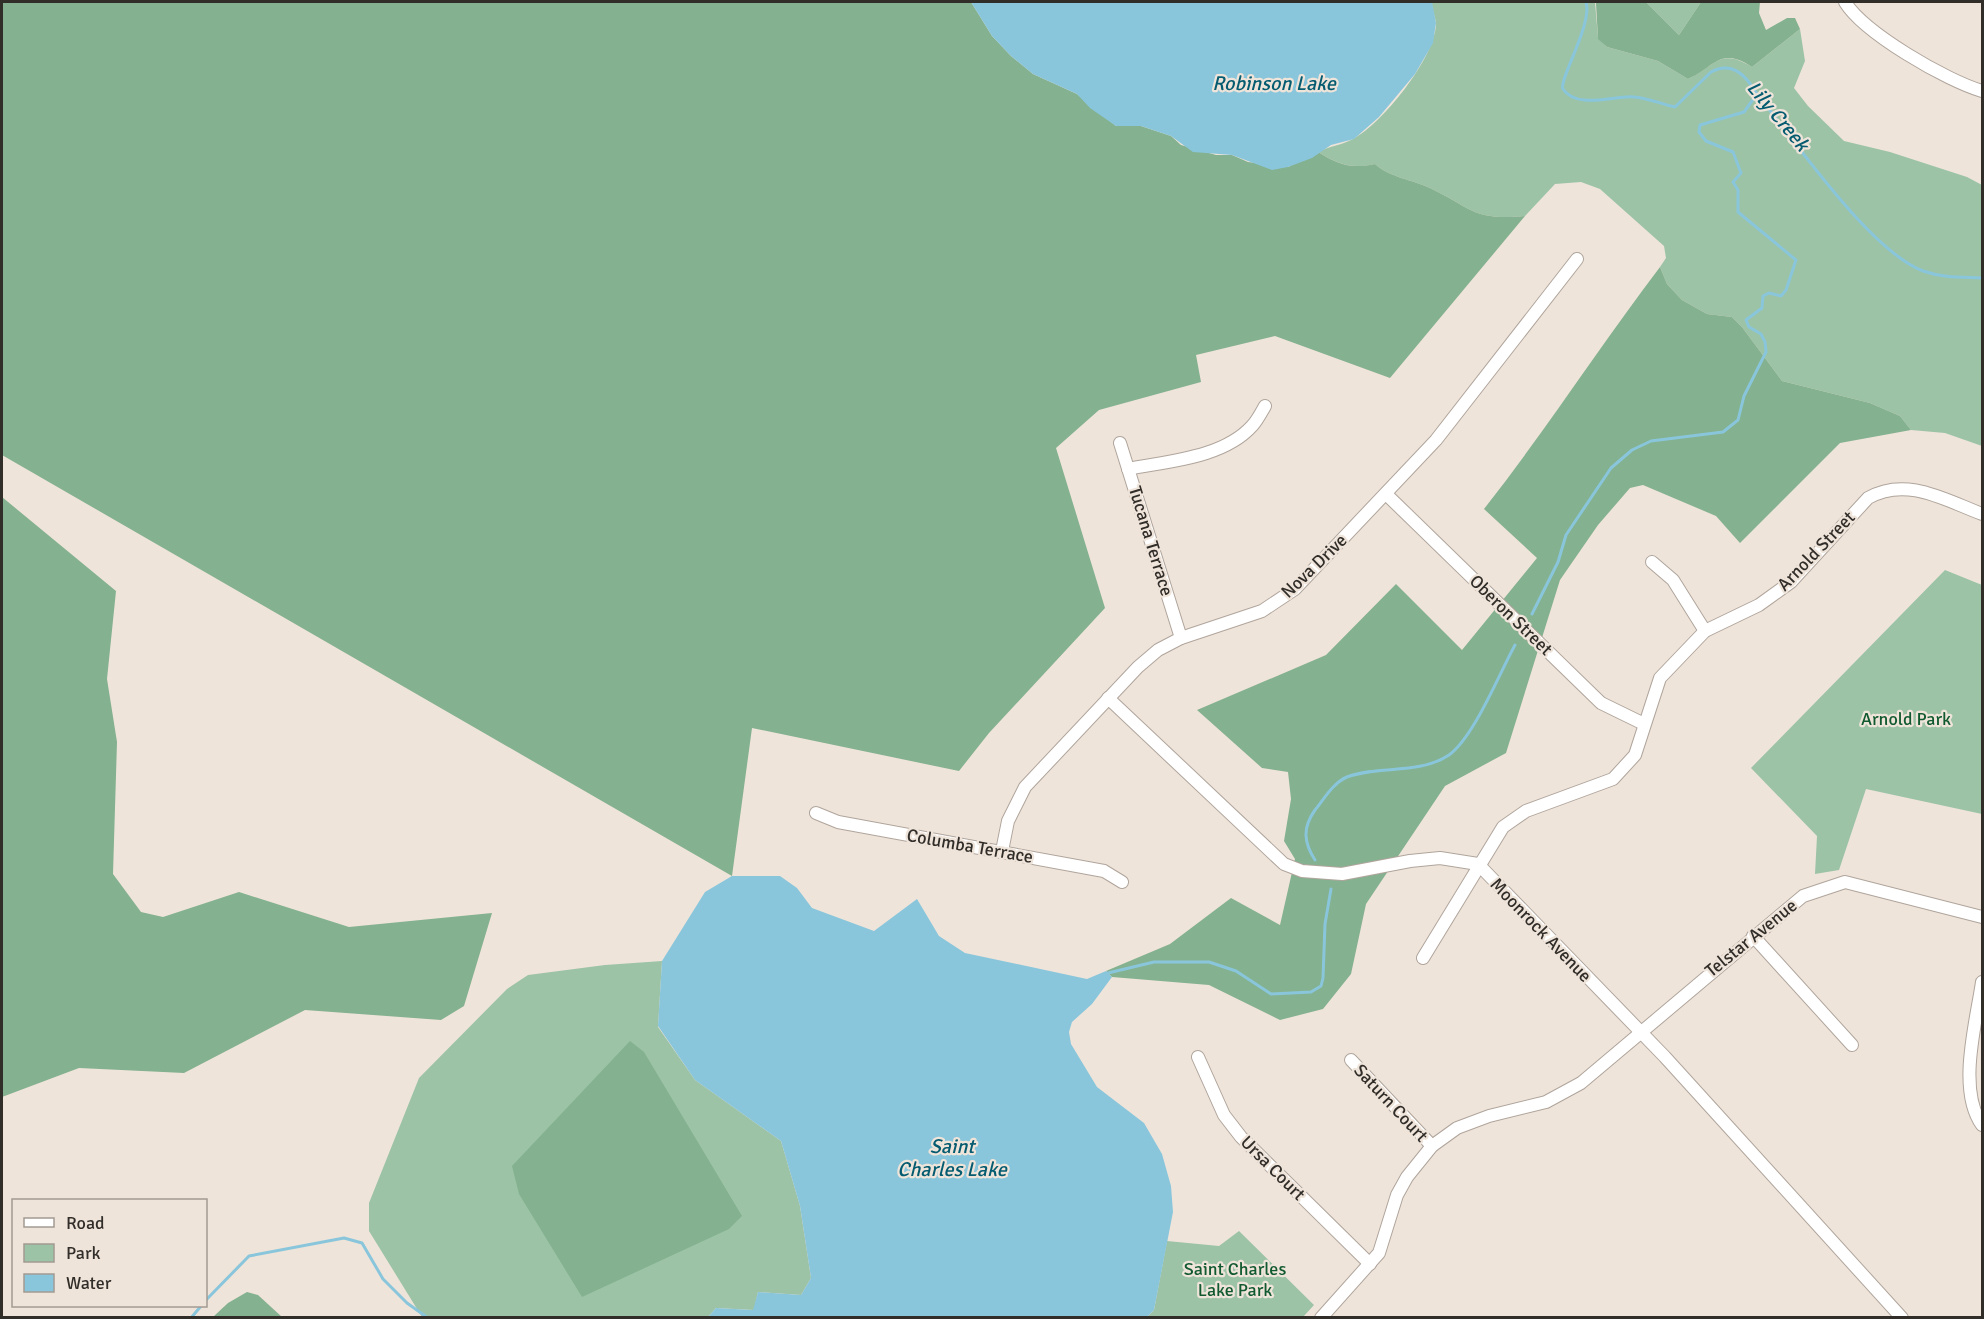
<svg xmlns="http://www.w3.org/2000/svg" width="1984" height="1319" font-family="Signika,sans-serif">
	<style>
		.green { fill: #9cc3a6 }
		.forest { fill: #84b18f }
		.water { fill: #8ac6db }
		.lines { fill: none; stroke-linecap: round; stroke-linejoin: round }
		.stream { stroke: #8ac6db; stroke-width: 3 }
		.minor-casing { stroke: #b0a59c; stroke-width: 14 }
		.minor { stroke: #fff; stroke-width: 12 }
		.labels { text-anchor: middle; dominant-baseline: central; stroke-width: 4.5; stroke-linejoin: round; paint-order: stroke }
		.street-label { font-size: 18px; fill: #312d29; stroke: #efe4da }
		.park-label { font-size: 18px; fill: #115a2f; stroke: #efe4da }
		.water-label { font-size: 20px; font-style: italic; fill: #055b70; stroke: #efe4da }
	</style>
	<rect width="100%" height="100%" fill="#efe4da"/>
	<g class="green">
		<path d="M1432 2H1595L1598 38 1607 47 1658 61 1688 79C1716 66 1719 47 1752 67L1800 29 1805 61 1794 88 1808 106 1844 141 1890 152 1967 177 1982 185V446L1945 433 1911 430 1900 416 1870 403 1782 381 1742 327 1732 317 1707 314 1682 300 1667 284 1660 267 1666 258 1664 246 1600 189 1581 182 1555 184 1525 216C1473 221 1472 208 1430 188 1411 179 1391 178 1375 164 1352 169 1339 165 1318 152 1330 146 1342 145 1353 139 1382 124 1435 58 1436 24 1436 17 1431 9 1432 2Z"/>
		<polygon points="1646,2 1701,2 1679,35"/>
		<polygon points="1945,570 1982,585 1982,814 1866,789 1839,870 1815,874 1817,836 1751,768"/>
		<polygon points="662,961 658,1027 695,1080 781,1141 800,1206 811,1278 801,1295 758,1292 754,1310 716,1308 708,1317 422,1317 369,1231 369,1203 419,1078 507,989 528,975 605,965"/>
		<polygon points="1239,1231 1314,1305 1303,1317 1146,1318 1154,1310 1167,1241 1219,1246"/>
	</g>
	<g class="forest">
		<path d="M2 2H971L992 36 1011 56 1033 74 1077 94 1116 126H1141L1171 136 1181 145 1216 155H1232L1248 162 1288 167 1318 152C1339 165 1351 169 1375 164 1391 178 1411 179 1430 188 1472 208 1473 221 1525 216L1390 378 1275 336 1196 355 1201 382 1099 410 1056 448 1105 608 989 733 959 771 752 728 732 876 2 455Z"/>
		<path d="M1596 3 1646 2 1679 35 1701 2H1760L1759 13 1766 30 1787 18H1795L1800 29 1752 67C1720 46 1715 67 1688 79L1658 61 1607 47 1598 39Z"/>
		<path d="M1660 267 1667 284 1682 300 1707 314 1732 317 1742 327 1782 381 1870 403 1900 416 1911 430 1840 443 1740 543 1716 516 1643 485 1630 488 1598 525 1560 580 1506 753 1445 786 1366 904 1351 974 1323 1009 1280 1020 1209 985 1112 977 1106 971 1170 944 1231 898 1280 925 1295 859 1284 841 1291 799 1288 772 1262 768 1197 710 1326 655 1396 584 1462 650 1537 558 1484 509C1546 430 1600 346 1660 267Z"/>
		<polygon points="2,497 116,591 107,679 117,742 113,874 141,912 163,917 239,892 349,927 492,913 464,1006 441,1020 305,1010 184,1073 79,1068 2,1097"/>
		<polygon points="630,1041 644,1052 742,1216 729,1229 582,1297 519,1194 512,1166"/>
		<polygon points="247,1292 258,1295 282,1317 213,1317 228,1303"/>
	</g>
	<g class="water">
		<polygon points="971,2 1432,2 1436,23 1433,43 1415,74 1379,117 1354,139 1331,145 1312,158 1288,167 1272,170 1232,155 1193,152 1171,136 1141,126 1116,126 1090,108 1077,94 1033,74 1011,56 992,36"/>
		<polygon points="732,876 780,876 797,888 812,908 874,931 917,899 939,936 965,953 1087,979 1106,971 1112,977 1092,1004 1072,1022 1069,1032 1071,1044 1097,1087 1144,1123 1162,1154 1171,1186 1173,1212 1154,1310 1146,1318 708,1317 716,1308 753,1310 758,1292 801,1295 811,1278 800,1206 781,1141 695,1080 658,1026 662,961 705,892"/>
	</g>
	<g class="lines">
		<g class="stream">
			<path d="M1586 2C1593 24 1558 81 1563 89 1577 110 1615 95 1634 97 1648 98 1661 104 1675 107L1711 72C1733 60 1747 77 1757 94 1795 141 1870 251 1923 271 1943 278 1962 277 1982 278"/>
			<polyline points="1532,614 1558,562 1566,535 1611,468 1632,450 1651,441 1723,432 1738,420 1744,396 1766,352 1765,342 1761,334 1749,327 1746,320 1762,308 1763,296 1769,293 1781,296 1786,290 1796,260 1738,212 1738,190 1733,182 1741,173 1733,152 1706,141 1699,132 1700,125 1744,112 1757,94"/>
			<path d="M1315 860C1304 843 1302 828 1315 810 1324 799 1333 783 1347 777 1379 765 1419 775 1449 755 1474 737 1499 674 1515 645"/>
			<polyline points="1108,973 1154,962 1209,962 1236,971 1271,994 1311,992 1321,986 1323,978 1325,924 1331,889"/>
			<polyline points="206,1300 249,1256 344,1238 362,1243 383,1279 407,1303 428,1318"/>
			<polyline points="191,1318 201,1306"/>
		</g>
		<g class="minor-casing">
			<g id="minor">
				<path d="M1845 2C1864 33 1947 81 1982 91"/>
				<polyline points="1120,443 1181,638"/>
				<path d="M1128 469C1168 461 1223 458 1252 426 1257 421 1261 413 1265 406"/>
				<polyline points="1386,494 1601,703 1644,724"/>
				<polyline points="1652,562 1673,580 1705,631"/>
				<polyline points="1108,698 1284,864 1302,871 1342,874 1410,861 1440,858 1478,864 1665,1057 1902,1318"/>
				<polyline points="816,813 838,822 1104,871 1122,882"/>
				<polyline points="1002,851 1008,821 1025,787 1138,667 1158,650 1181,638 1262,611 1295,589 1436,440 1577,259"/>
				<polyline points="1753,936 1852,1045"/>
				<path d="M1423 958 1503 827 1526 811 1613 779 1635 755 1660 678 1705 631 1759 605 1791 582 1868 498C1906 476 1945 500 1982 514"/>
				<path d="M1982 982C1976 1023 1957 1090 1982 1125"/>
				<polyline points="1198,1057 1224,1115 1241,1137 1370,1264"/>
				<polyline points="1351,1060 1432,1146"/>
				<polyline points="1321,1318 1379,1253 1397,1195 1407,1177 1432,1146 1457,1128 1489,1116 1546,1102 1581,1083 1803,896 1845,882 1982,917"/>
			</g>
		</g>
		<use href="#minor" class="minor"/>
	</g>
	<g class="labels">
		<g class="street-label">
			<text transform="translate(1151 541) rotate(73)">Tucana Terrace</text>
			<text transform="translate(1816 551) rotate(-46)">Arnold Street</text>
			<text transform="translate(1314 566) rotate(-44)">Nova Drive</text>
			<text transform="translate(1511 615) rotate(44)">Oberon Street</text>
			<text transform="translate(970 846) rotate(10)">Columba Terrace</text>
			<text transform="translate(1541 930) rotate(46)">Moonrock Avenue</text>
			<text transform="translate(1751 938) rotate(-39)">Telstar Avenue</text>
			<text transform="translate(1391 1103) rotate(47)">Saturn Court</text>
			<text transform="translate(1273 1168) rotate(45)">Ursa Court</text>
		</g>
		<g class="park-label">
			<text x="1906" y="719">Arnold Park</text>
			<text x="1235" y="1269">Saint Charles<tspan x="1235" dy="21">Lake Park</tspan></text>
		</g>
		<g class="water-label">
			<text x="1274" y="83">Robinson Lake</text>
			<text transform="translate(1778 116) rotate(50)">Lily Creek</text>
			<text x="952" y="1146">Saint<tspan x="952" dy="23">Charles Lake</tspan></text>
		</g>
	</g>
	<rect width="1984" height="1319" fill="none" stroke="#312d29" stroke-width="6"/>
	<rect x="12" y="1199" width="195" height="108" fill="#efe4da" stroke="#a39b93" stroke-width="1.5"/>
	<rect x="24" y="1218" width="30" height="9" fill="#ffffff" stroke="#a39b93" stroke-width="1.5"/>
	<text x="66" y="1229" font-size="18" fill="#312d29">Road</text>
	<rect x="24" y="1244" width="30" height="18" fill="#9cc3a6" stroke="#a39b93" stroke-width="1.5"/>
	<text x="66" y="1259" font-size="18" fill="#312d29">Park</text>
	<rect x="24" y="1274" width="30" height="18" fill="#8ac6db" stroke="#a39b93" stroke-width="1.5"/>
	<text x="66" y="1289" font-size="18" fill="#312d29">Water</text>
</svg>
